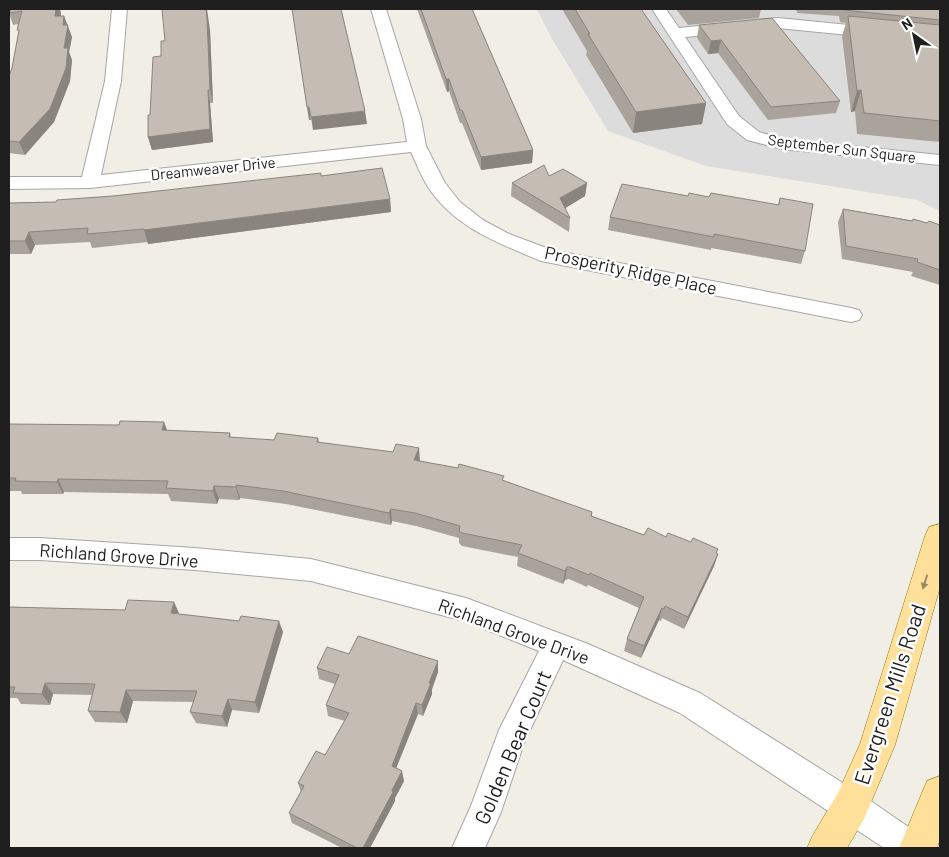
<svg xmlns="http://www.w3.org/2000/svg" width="949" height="857" font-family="Barlow,sans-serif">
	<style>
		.residential { fill: #dddcdc }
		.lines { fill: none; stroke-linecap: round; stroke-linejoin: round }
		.minor-casing { stroke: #a6a6a6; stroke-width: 2 }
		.primary-casing { stroke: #9a7900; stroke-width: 1 }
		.minor { fill: #fff; fill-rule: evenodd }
		.primary { fill: #ffe09b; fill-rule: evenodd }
		.wall { fill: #a9a39b }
		.shaded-wall { fill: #8a847e }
		.building { fill: #c5bdb4; stroke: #8a847e }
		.oneway { fill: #9a8963 }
		.labels { text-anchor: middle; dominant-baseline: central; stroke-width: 5; stroke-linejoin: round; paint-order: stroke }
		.far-street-label { font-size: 15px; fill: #1f1f1f; stroke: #fff }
		.street-label { font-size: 18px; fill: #1f1f1f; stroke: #fff }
		.near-street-label { font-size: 21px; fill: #1f1f1f; stroke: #fff }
	</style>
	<rect width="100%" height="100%" fill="#f0eee5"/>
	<polygon class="residential" points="537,9 940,9 940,211 917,200 706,166 608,131 551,37"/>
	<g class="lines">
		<g class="minor-casing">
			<g id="minor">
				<path d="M112 9H127L121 81 101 175 407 142 403 119 371 9H386L421 119 426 146 445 183 460 202 483 220 509 234 552 250 851 308 859 310 862 315 859 320 851 322 541 261C498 243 454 227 428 187 421 176 416 163 411 152L90 188 9 189V177H82L105 81Z"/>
				<polygon points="652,9 666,9 679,28 778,18 940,34 940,44 778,28 685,37 739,116 759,132 783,139 940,155 940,165 782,149 747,140 727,124"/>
				<polygon points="9,538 40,538 195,548 311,559 466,598 588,644 700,693 862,795 923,837 928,848 884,848 680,713 563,660 524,743 501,812 485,848 452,848 471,806 499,730 539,651 464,621 311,581 195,570 40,560 9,560"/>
			</g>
		</g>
		<g class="primary-casing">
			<g id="primary">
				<polygon points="940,524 940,587 895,745 864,819 847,848 807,848 813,835 838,793 860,744 925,536 929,527"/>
				<polygon points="940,776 940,839 937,848 899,848 927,781"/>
			</g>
		</g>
		<use href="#minor" class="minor"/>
		<use href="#primary" class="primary"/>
	</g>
	<g class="wall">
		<polygon points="11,9 60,9 61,16 64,16 72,37 69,52 72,60 70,81 54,122 25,155 9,153 9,76 12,68 19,34 19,24 13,25 9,13"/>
		<polygon points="417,9 472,9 533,150 532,163 481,170 462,123 460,123 449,91 447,92"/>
		<polygon points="562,9 641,9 706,103 702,124 633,133 586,55 587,51"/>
		<polygon points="676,9 761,9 759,18 688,25"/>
		<polygon points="796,9 940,9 940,142 857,134 855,111 851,112 842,36 846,23 840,22 839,16 797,13"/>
		<polygon points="699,25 840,101 836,113 768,120 718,53 708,54 697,38"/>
		<polygon points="210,30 213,103 210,103 213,142 152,150 148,137 150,115 161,56 165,41"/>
		<polygon points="321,176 390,199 391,212 148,244 148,242 92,248 90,242 35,245 31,254 9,254 9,203 56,202"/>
		<polygon points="549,176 587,183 585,196 565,208 570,218 569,232 511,196 512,183"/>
		<polygon points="709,197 778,205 780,198 805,251 801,264 711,248 711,250 608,230 610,217"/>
		<polygon points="843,209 927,223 940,225 940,285 911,276 913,272 842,259 838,222"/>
		<polygon points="9,424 230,433 231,438 274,440 318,438 319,442 420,461 504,481 592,512 592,516 644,535 666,537 718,554 714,566 684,629 662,618 661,621 659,620 641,658 624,651 627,639 639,608 588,585 587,587 569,579 565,580 563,584 517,566 518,557 462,546 459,543 459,538 416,526 392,521 391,525 286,504 240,498 239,500 219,499 217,504 171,501 168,494 64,492 63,494 22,494 21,491 9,491"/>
		<polygon points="9,607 179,614 283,632 259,713 232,710 227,727 196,723 190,712 194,702 133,701 127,723 95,722 88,711 92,695 53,694 50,705 21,704 17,698 9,698"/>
		<polygon points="349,654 438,672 432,689 432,694 423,716 418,714 396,768 404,781 395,798 395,801 370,848 342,848 292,823 289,813 301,792 298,783 325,755 345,721 328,716 326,705 335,684 319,679 317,668"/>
	</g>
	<g class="shaded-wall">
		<polygon points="55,9 60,9 61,14 59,29 55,16"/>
		<polygon points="206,9 207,9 210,30 213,103 210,90"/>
		<polygon points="64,16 72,37 69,52 72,60 70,81 54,122 25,155 19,142 64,48 63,25"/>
		<polygon points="721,40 718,53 708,54 711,41"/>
		<polygon points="446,79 449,79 449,91 447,92"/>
		<polygon points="208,90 210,103 213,142 152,150 148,137"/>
		<polygon points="861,90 855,111 851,112 857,91"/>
		<polygon points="706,103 702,124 633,133 636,112"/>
		<polygon points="307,107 309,107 311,120 309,120"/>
		<polygon points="365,111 367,124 313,130 311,117"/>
		<polygon points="533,150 532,163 481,170 481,157"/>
		<polygon points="587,183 585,196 559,212 560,198"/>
		<polygon points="390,199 391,212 148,244 144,230"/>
		<polygon points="29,232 35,245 31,254 25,241"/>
		<polygon points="164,422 169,435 162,430"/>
		<polygon points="419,448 420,461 414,460"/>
		<polygon points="58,479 64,492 63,494 57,482"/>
		<polygon points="236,485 240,498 239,500 236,487"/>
		<polygon points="214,486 219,499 217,504 213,491"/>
		<polygon points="391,509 392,521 391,525 389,513"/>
		<polygon points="718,554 714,566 684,629 688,617"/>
		<polygon points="567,567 565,580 563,584 565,571"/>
		<polygon points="174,602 179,613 171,613"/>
		<polygon points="662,608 659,620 641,658 644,646"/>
		<polygon points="279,621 283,632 259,713 255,702"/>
		<polygon points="438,661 438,672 432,689 432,694 423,716 422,705 429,683"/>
		<polygon points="45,683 53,694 50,705 42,694"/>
		<polygon points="126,690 133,701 127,723 120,712"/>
		<polygon points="228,699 232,710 227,727 222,716"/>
		<polygon points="416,703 418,714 393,776 392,766"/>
		<polygon points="402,771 404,781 395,798 395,801 370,848 363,848"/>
	</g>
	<g class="building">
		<polygon points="11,9 56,9 55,16 64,16 63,25 68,25 64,48 68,48 66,68 50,109 19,142 9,141 9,76 12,68 19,30 17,30 22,11 9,13"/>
		<polygon points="162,9 206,9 207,18 210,90 208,90 210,129 148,137 148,115 150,115 153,57 161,56 161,41 165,41"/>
		<polygon points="292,9 341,9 365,111 311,117 309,107 307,107"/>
		<polygon points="421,9 472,9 533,150 481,157 462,110 460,110 449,79 446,79"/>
		<polygon points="575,9 641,9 706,103 636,112 588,34 590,34"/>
		<polygon points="844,9 940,9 940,20 844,10"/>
		<polygon points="848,16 940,25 940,121 864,113 861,90 857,91"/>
		<polygon points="772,18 840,101 771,107 721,40 711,41 699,25"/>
		<polygon points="544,165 549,176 563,169 587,183 560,198 570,218 512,183"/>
		<polygon points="382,168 390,199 144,230 144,229 87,234 88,228 29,232 25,241 9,241 9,203 56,202 57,200 113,196 321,173 321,176"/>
		<polygon points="622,184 688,196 689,193 709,197 711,193 779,205 780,198 813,204 805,251 714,234 714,237 610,217"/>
		<polygon points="843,209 912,221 913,219 927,223 929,221 940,225 940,270 917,262 918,259 846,246"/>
		<polygon points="120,421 164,422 162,430 230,433 229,437 274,440 277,433 318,438 317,442 393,452 396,444 419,448 414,460 458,468 459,464 504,476 502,480 592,512 591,516 644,535 648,528 666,537 668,533 691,542 693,538 718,549 716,553 718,554 688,617 665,606 664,609 662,608 644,646 627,639 644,597 590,573 589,575 570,567 567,567 565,571 518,553 522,545 462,533 459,531 460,526 415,513 391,509 389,513 283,491 236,485 236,487 214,486 213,491 166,488 168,481 58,479 57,482 15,481 16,478 9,478 9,424 119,425"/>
		<polygon points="128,600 174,602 171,613 239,621 241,616 279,621 255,702 228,699 222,716 190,712 197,691 126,690 120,712 88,711 95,684 45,683 42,694 13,693 15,687 9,687 9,607 125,610"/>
		<polygon points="358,636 438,661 429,683 431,683 422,705 416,703 392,766 402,771 392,790 393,792 363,848 357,848 289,813 304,786 298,783 316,751 325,755 349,713 326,705 339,675 317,668 327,647 349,654"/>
	</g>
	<defs><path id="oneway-solid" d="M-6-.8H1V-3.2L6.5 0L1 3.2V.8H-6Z" transform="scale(1.25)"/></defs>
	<use class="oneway" href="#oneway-solid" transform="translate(925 582) rotate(107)"/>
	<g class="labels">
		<g class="far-street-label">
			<text transform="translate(842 148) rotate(7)">September Sun Square</text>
			<text transform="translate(213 168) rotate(-6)">Dreamweaver Drive</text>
		</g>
		<g class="street-label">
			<text transform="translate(631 270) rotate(12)">Prosperity Ridge Place</text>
			<text transform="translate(119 555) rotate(4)">Richland Grove Drive</text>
			<text transform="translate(514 631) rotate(20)">Richland Grove Drive</text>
		</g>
		<g class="near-street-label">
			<text transform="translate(889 694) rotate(-72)">Evergreen Mills Road</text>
			<text transform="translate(512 747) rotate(-67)">Golden Bear Court</text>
		</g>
	</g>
	<rect width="949" height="857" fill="none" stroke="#1f1f1f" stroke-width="20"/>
	<g transform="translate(914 35) rotate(327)" stroke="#ffffff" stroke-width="4" paint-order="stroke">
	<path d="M0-4L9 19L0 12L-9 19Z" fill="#1f1f1f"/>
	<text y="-8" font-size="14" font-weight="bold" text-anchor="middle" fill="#1f1f1f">N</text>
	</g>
</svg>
